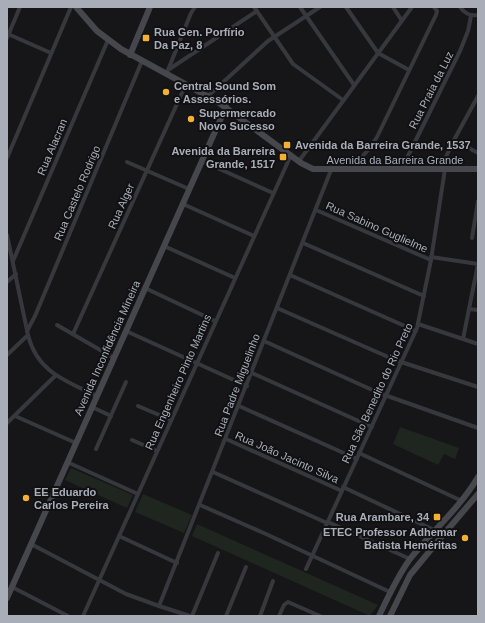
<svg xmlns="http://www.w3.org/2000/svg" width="485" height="623" font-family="Helvetica,sans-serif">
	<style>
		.green { fill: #1e261f }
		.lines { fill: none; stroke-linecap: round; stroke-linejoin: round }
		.street { stroke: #37383d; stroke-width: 4 }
		.secondary { stroke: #45474d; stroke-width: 6 }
		.poi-dot { fill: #f2b134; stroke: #111113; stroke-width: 1.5 }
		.labels { text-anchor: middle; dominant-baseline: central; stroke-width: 4; stroke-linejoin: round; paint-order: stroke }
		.poi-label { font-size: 11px; font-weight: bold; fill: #a8adb8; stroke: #111113; text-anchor: start }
		.street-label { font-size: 11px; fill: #a8adb8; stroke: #111113 }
	</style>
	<rect width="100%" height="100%" fill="#161618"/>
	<g class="green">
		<polygon points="400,427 459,448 455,459 444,454 438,465 393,444"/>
		<polygon points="71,468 133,495 127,508 65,480"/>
		<polygon points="143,494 192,515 184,533 135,512"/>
		<polygon points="197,524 378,605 370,616 192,536"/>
	</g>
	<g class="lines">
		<g class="street">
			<polyline points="254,7 293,64 343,100"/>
			<polyline points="300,7 354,85"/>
			<polyline points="346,7 378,53 409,70"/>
			<polyline points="393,7 402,21"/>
			<path d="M460 7C465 14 470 16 478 15"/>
			<polyline points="8,34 51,53"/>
			<polyline points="7,38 20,7"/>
			<polyline points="168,70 257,11"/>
			<polyline points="168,70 191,13 195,7"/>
			<polyline points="208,96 268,41 320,7"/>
			<polyline points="454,140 478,153"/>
			<polyline points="7,158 71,7"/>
			<polyline points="202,161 273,193"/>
			<polyline points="299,161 412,7"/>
			<polyline points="127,162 189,189"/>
			<polyline points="351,169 369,149 377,137 436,15 437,11 434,7"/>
			<polyline points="441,169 442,165 454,140 478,96"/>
			<polyline points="401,170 460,51 468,31 471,16"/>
			<polyline points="183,204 254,236"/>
			<polyline points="316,210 431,260"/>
			<path d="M7 235 28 335C37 372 66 381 97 396"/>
			<polyline points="472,238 478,201"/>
			<polyline points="303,243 424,296"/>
			<polyline points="164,246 235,278"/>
			<polyline points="431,257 478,264"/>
			<polyline points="13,261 108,40"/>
			<polyline points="290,275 416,331"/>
			<polyline points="7,282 16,274"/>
			<polyline points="145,288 215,321"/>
			<polyline points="277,308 395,360 478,387"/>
			<polyline points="469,309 478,310"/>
			<polyline points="418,324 478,344"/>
			<polyline points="57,325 114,358"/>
			<polyline points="27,331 35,316 142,61"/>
			<polyline points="126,331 247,386"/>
			<polyline points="73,334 186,84"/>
			<polyline points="463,339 478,264"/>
			<polyline points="264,341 379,393 478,428"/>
			<polyline points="7,355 28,335"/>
			<polyline points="252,373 372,427"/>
			<polyline points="138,406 171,420"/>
			<polyline points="239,406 357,459"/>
			<polyline points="92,407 111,416"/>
			<polyline points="15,416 76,443"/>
			<polyline points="7,423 55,376"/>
			<polyline points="226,439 342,491"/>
			<polyline points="132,440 157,451"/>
			<polyline points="96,449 126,382"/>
			<polyline points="359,453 462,501"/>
			<polyline points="67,462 138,494"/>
			<polyline points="213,472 327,523"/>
			<polyline points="343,487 434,530"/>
			<polyline points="200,505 266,534 390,592"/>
			<polyline points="328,522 410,559"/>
			<polyline points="119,536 177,563"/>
			<polyline points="31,544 126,594 159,606 190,616"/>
			<polyline points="306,569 417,328 431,260 445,169"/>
			<polyline points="12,587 68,616"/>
			<polyline points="159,606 331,170"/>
			<polyline points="83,616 291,155"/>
			<polyline points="192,616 218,553"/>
			<polyline points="226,616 246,567"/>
			<polyline points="260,616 273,581"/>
			<polyline points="279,616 284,605 288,602 320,616"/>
		</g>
		<g class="secondary">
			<polyline points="76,7 97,31 121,49 218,102 301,163 313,169 478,169"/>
			<polyline points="130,55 150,7"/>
			<polyline points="7,598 226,107"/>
			<path d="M379 616C388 597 397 577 410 559 432 531 460 508 478 477"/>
			<polyline points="390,616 410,575 443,535 478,494"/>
		</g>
	</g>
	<g class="poi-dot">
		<rect x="142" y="34" width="8" height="8" rx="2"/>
		<circle cx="166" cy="92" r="4"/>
		<circle cx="191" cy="119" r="4"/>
		<rect x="283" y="141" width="8" height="8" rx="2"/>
		<rect x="279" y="153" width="8" height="8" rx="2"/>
		<circle cx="26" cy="498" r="4"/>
		<rect x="433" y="513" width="8" height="8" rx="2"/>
		<circle cx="465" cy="538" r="4"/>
	</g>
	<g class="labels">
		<g class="poi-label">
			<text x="154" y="32">Rua Gen. Porfírio<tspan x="154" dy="13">Da Paz, 8</tspan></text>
			<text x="174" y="86">Central Sound Som<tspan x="174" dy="13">e Assessórios.</tspan></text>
			<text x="199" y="113">Supermercado<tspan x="199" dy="13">Novo Sucesso</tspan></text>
			<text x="295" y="145">Avenida da Barreira Grande, 1537</text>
			<text x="275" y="151" text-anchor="end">Avenida da Barreira<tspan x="275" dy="13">Grande, 1517</tspan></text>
			<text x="34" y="492">EE Eduardo<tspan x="34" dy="13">Carlos Pereira</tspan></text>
			<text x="429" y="517" text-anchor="end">Rua Arambare, 34</text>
			<text x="457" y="532" text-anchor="end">ETEC Professor Adhemar<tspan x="457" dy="13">Batista Heméritas</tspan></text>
		</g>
		<g class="street-label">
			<text transform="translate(431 90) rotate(-63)">Rua Praia da Luz</text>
			<text transform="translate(52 147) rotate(-67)">Rua Alacran</text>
			<text x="395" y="160">Avenida da Barreira Grande</text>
			<text transform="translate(77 193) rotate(-67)">Rua Castelo Rodrigo</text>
			<text transform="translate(121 206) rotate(-66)">Rua Alger</text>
			<text transform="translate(377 227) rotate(24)">Rua Sabino Guglielme</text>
			<text transform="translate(107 348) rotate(-66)">Avenida Inconfidência Mineira</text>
			<text transform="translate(178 382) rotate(-66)">Rua Engenheiro Pinto Martins</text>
			<text transform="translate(237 385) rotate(-69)">Rua Padre Miguelinho</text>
			<text transform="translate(377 393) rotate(-65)">Rua São Benedito do Rio Preto</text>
			<text transform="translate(287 457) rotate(24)">Rua João Jacinto Silva</text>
		</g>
	</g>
	<rect width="485" height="623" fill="none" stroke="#a8adb8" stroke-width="16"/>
</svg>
